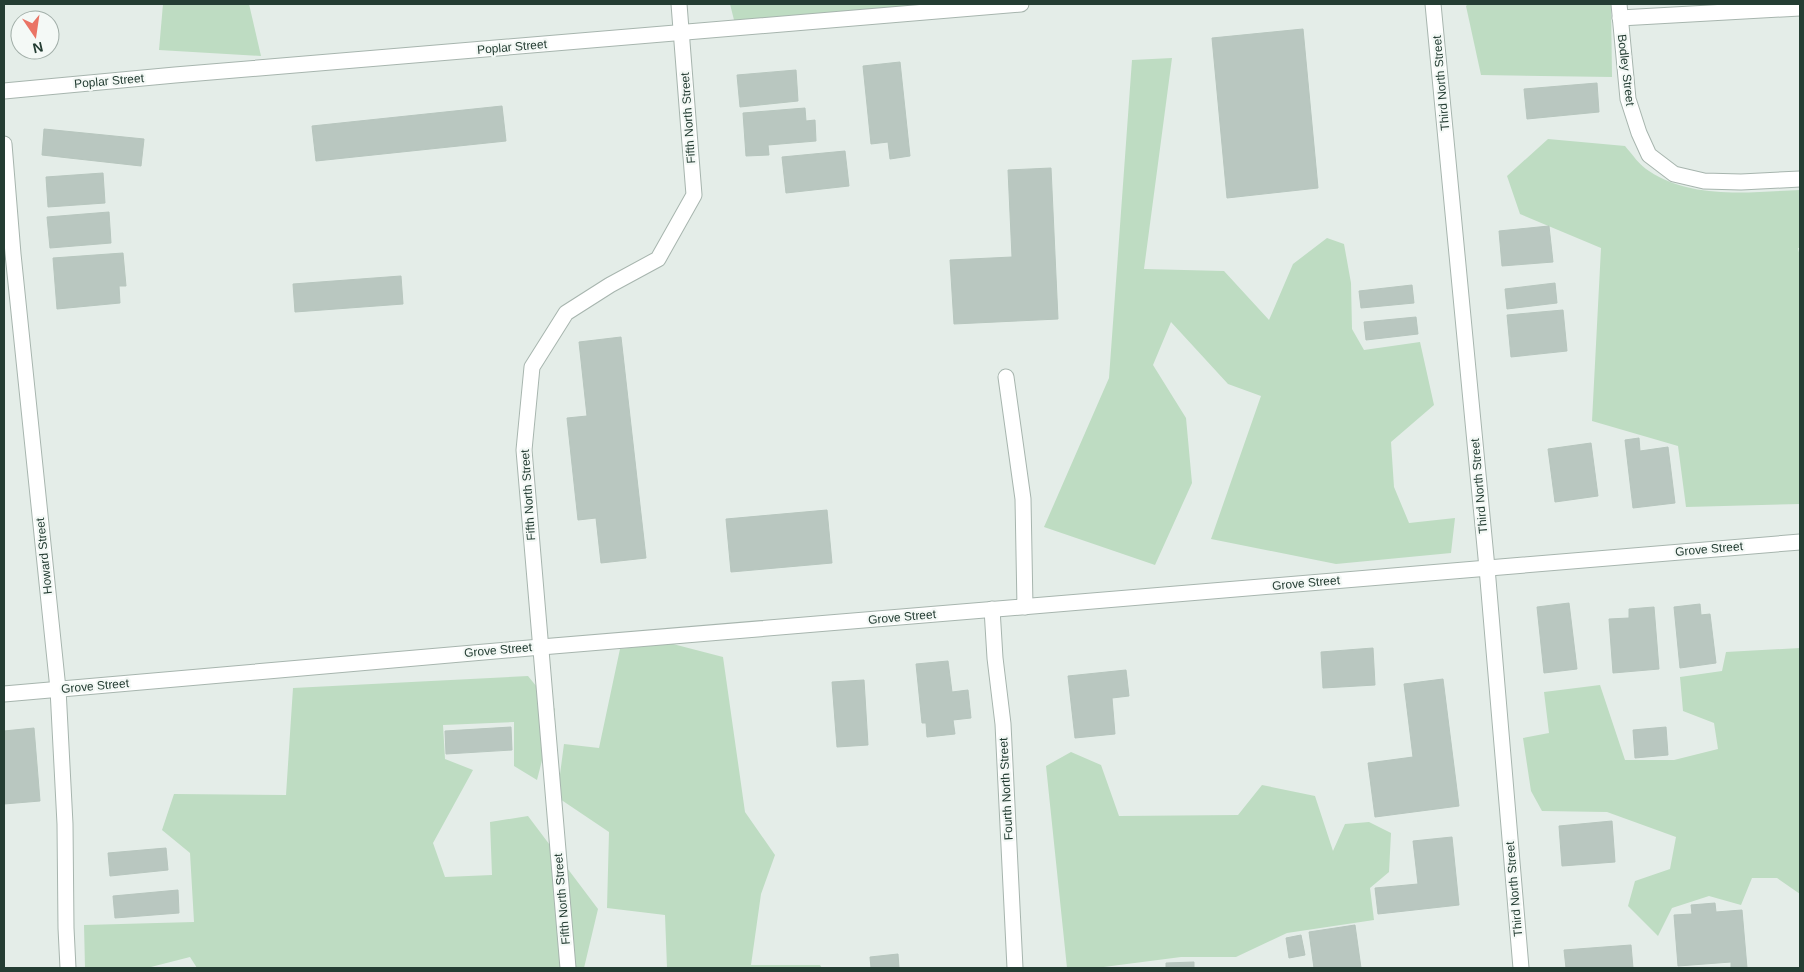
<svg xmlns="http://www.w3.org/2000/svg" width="1804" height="972" font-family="Helvetica,sans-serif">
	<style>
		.green { fill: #bedcc2 }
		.building { fill: #b9c7c0; stroke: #b7c6be }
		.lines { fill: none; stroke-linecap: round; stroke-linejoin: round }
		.minor-casing { stroke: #a7b5ae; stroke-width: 17 }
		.minor { stroke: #fff; stroke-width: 15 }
		.labels { text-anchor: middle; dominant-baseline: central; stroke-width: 4.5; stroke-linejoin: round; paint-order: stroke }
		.street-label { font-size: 12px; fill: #243d33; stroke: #f4f9f6 }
	</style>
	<rect width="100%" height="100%" fill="#e4ede8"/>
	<g class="green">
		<polygon points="163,4 249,4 261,56 159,50"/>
		<polygon points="730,4 928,4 929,6 735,24"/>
		<polygon points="1468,4 1611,4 1612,77 1481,75 1466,6"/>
		<polygon points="1172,58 1144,269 1224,271 1269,320 1293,264 1327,238 1344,244 1351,283 1352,329 1364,350 1420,342 1434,405 1391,442 1394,487 1409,523 1455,518 1451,553 1336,564 1211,539 1261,396 1228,384 1171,322 1153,365 1186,418 1192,483 1155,565 1044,527 1109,378 1132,60"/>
		<path d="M1548 139 1625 146C1632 154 1640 166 1649 171 1693 200 1750 192 1800 190V248H1798L1800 257V504L1686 507 1678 446 1592 421 1601 248 1520 214 1507 176Z"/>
		<polygon points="669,643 723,657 745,812 775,855 761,894 751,965 820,965 822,968 667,968 665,915 607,908 609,832 557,797 564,744 599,748 620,649"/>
		<polygon points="1800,648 1800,894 1777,878 1752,878 1741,905 1709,896 1672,908 1658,936 1628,906 1635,881 1670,869 1676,837 1607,812 1542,811 1531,791 1523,738 1549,733 1544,692 1600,685 1625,760 1674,760 1718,749 1714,723 1683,711 1680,677 1722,671 1726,652"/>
		<polygon points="528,676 555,709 537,780 514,766 514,722 443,725 445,759 473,770 433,843 445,877 492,875 490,822 528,816 598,909 584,968 197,968 190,957 147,968 85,968 84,925 194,922 190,853 162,830 174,794 286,795 293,688"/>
		<polygon points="1071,752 1101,765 1119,816 1238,815 1262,785 1315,796 1333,851 1345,824 1369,822 1391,833 1389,872 1370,888 1374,920 1287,933 1236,957 1181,957 1096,968 1067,968 1046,766"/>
	</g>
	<g class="building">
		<polygon points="1303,29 1318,188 1227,198 1212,38"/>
		<polygon points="900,62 910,156 890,159 888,142 871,144 863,66"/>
		<polygon points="796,70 798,101 740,107 737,75"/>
		<polygon points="1597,83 1599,112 1527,119 1524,89"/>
		<polygon points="502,106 506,141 316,161 312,126"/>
		<polygon points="805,108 806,121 815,120 816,141 768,145 769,155 746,156 743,113"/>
		<polygon points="44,129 144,139 141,166 42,155"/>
		<polygon points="845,151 849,186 786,193 782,157"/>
		<polygon points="1051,168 1058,319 954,324 950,260 1012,257 1008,170"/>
		<polygon points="103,173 105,203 48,207 46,177"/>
		<polygon points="109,212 111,243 50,248 47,217"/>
		<polygon points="1549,226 1553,262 1502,266 1499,231"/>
		<polygon points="123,253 126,286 119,286 120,303 57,309 53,258"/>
		<polygon points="401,276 403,304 295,312 293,284"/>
		<polygon points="1555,283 1557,303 1507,309 1505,289"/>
		<polygon points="1412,285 1414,303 1361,308 1359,291"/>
		<polygon points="1563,310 1567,351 1511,357 1507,315"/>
		<polygon points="1416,317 1418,334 1366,340 1364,322"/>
		<polygon points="621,337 646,558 601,563 596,518 578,520 567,418 587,416 579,342"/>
		<polygon points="1639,438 1640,451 1668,447 1675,503 1633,508 1625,440"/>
		<polygon points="1591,443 1598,496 1555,502 1548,449"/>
		<polygon points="827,510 832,563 731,572 726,519"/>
		<polygon points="1569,603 1577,669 1544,673 1537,607"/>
		<polygon points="1700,604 1701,615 1710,614 1716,663 1680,668 1674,607"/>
		<polygon points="1654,607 1659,669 1613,673 1609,619 1629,618 1629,609"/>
		<polygon points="1373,648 1375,685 1323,688 1321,652"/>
		<polygon points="948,661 952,692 968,690 971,718 953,720 955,734 927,737 926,723 922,723 916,664"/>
		<polygon points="1126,670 1129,696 1112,698 1115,734 1075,738 1068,676"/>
		<polygon points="1443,679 1459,806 1375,817 1368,763 1413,757 1404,684"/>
		<polygon points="864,680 868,745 837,747 832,682"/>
		<polygon points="511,727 512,750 446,754 445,731"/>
		<polygon points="1666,727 1668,755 1635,758 1633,730"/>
		<polygon points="34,728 40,801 4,804 4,731"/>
		<polygon points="1612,821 1615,862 1562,866 1559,826"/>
		<polygon points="1452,837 1459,905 1378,914 1375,888 1418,884 1413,841"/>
		<polygon points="166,848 168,870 110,876 108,853"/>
		<polygon points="178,890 179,913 115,918 113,896"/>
		<polygon points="1715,903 1716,912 1742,910 1747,968 1731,968 1731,962 1678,966 1674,915 1692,914 1691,905"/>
		<polygon points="1355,925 1361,968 1314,968 1309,932"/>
		<polygon points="1301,935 1305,955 1289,958 1286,938"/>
		<polygon points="1631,945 1633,968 1566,968 1564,950"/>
		<polygon points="898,954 899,968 871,968 870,957"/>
		<polygon points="1194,962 1194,968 1231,968 1166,968 1166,963"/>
	</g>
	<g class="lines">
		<g class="minor-casing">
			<g id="minor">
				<polyline points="1433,4 1487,568 1521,968"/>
				<polyline points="1619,4 1628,99 1639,133 1649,155 1674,174 1704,181 1741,182 1800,179"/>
				<polyline points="1620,18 1800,8"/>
				<polyline points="4,91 175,75 1021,4"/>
				<polyline points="4,144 13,254 58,689 65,824 66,928 68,968"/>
				<polyline points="1006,377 1023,499 1025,607"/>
				<polyline points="992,609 995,658 1003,724 1015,968"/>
				<polyline points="4,694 541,647 1800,542"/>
				<polyline points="568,968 524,450 532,367 566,313 610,285 658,259 694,195 679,4"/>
			</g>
		</g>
		<use href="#minor" class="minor"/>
	</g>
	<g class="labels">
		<g class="street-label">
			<text transform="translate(512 47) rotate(-5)">Poplar Street</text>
			<text transform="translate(1626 70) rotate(83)">Bodley Street</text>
			<text transform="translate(109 81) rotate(-5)">Poplar Street</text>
			<text transform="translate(1441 83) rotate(-95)">Third North Street</text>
			<text transform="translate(688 118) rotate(-94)">Fifth North Street</text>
			<text transform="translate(1479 486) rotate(-95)">Third North Street</text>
			<text transform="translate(528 495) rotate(-94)">Fifth North Street</text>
			<text transform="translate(1709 549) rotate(-5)">Grove Street</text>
			<text transform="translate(44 556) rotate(-96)">Howard Street</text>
			<text transform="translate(1306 583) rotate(-5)">Grove Street</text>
			<text transform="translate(902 617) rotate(-5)">Grove Street</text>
			<text transform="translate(498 650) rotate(-5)">Grove Street</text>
			<text transform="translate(95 686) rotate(-5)">Grove Street</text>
			<text transform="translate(1006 789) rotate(-93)">Fourth North Street</text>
			<text transform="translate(1514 889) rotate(-95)">Third North Street</text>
			<text transform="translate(562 899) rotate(-95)">Fifth North Street</text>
		</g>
	</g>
	<rect width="1804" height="972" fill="none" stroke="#243d33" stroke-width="10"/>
	<g transform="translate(35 35) rotate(167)"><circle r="24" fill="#f4f9f6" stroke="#a1aea8"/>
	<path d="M0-4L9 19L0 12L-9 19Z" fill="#ea7465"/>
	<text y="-8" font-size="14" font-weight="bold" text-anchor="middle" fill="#243d33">N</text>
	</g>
</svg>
